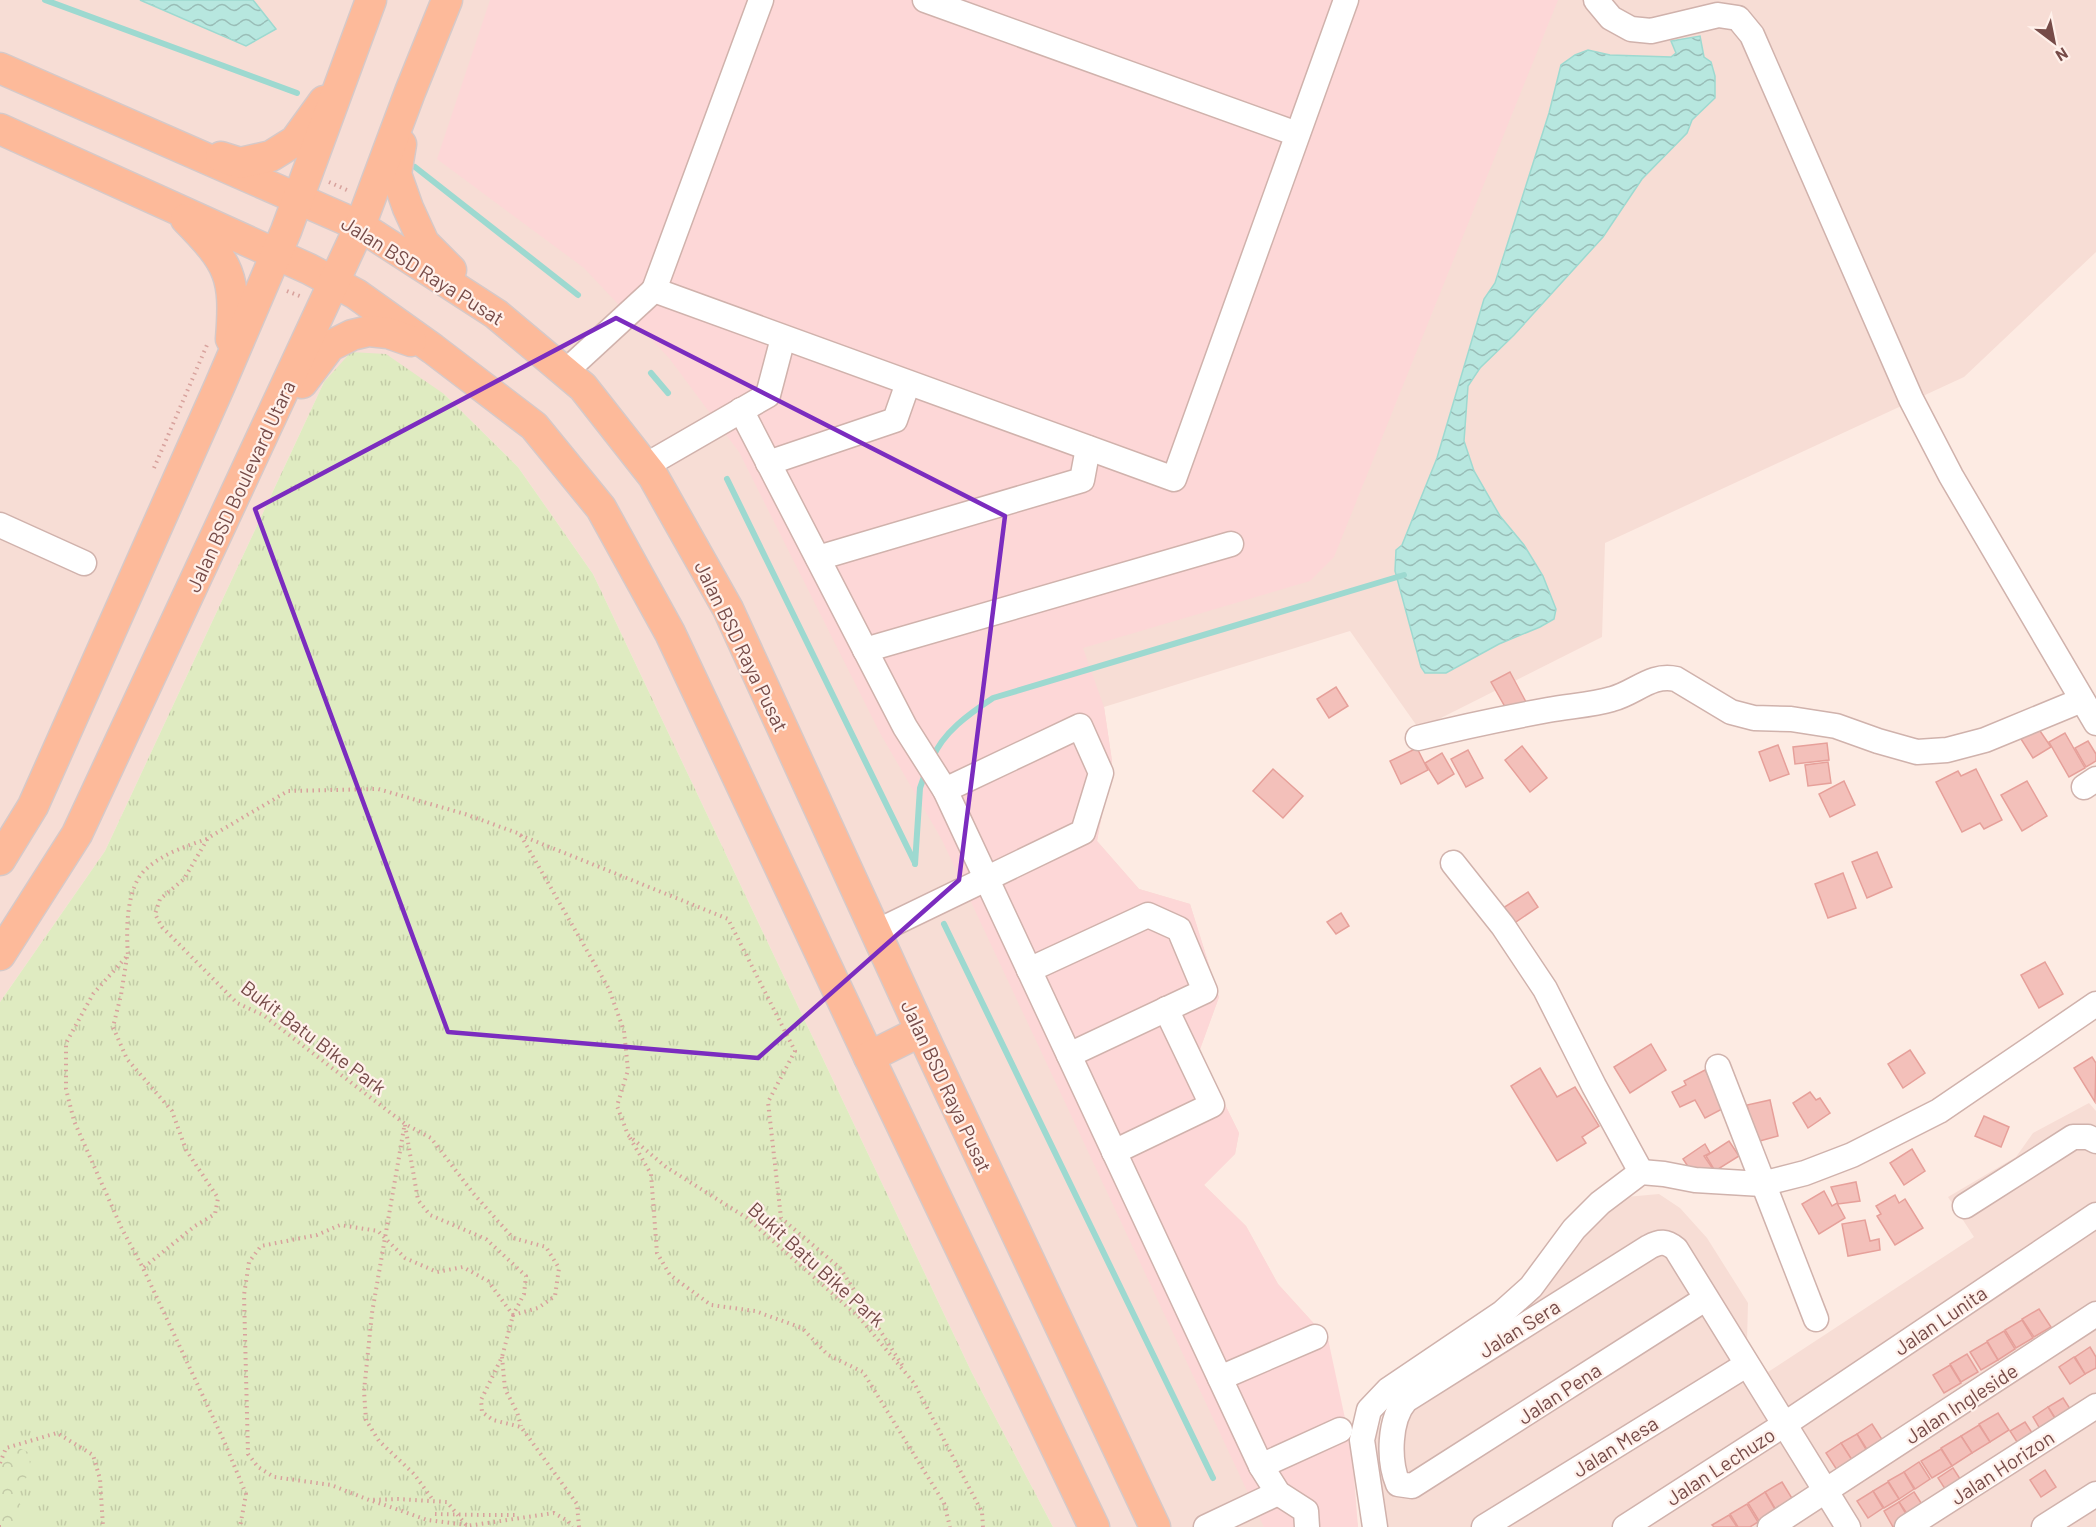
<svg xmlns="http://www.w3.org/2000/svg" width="2096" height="1527" font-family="Barlow,sans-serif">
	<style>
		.residential { fill: #f7ddd5 }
		.commercial { fill: #fdd7d7 }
		.grass { fill: url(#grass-tufts) }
		.forest { fill: url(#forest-crowns) }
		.water { fill: url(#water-waves); stroke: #9dd9d0; stroke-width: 1.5 }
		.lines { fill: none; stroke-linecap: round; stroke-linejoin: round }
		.stream { stroke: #9dd9d0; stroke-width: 6 }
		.building { fill: #f3c0ba; stroke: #e6a09a; stroke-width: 1.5 }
		.minor-casing { stroke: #d0b2ac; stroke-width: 27 }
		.major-casing { stroke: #d6c9c8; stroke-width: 33 }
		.path { stroke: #d8a29d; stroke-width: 4; stroke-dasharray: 1.5 4.5; stroke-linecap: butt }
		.minor { stroke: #fff; stroke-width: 24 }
		.major { stroke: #fdba9a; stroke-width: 30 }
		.path-bridge { stroke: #d8a29d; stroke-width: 4; stroke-dasharray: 1.5 4.5; stroke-linecap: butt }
		.marked { fill: none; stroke: #7b2cbf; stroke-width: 4.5; stroke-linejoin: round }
		.labels { text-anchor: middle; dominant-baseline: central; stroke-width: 4.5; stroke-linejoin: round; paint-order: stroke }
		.street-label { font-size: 20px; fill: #764b48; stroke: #fff0ea }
	</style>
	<defs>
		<pattern id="grass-tufts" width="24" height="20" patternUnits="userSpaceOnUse" patternTransform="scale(1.5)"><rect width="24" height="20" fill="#dfebc1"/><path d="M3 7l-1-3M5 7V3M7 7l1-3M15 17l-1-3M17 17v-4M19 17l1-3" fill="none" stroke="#c3cba7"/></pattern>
		<pattern id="forest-crowns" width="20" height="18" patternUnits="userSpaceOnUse" patternTransform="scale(1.5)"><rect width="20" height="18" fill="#dfebc1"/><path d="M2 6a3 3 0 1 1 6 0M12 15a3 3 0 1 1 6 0" fill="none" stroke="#c3cba7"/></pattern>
		<pattern id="water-waves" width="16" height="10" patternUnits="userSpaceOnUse" patternTransform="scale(1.5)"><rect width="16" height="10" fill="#b7e7df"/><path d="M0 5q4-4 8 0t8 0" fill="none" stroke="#99bdb7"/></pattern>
	</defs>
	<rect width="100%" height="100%" fill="#fdebe3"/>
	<g class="residential">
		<polygon points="0,0 2096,0 2096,252 1964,377 1605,543 1602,637 1419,729 1350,631 1104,707 1112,761 1097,841 1139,889 1190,904 1219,997 1199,1052 1239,1133 1235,1154 1204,1185 1246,1226 1278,1284 1328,1339 1358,1527 1053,1527 972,1373 593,574 518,467 444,394 324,382 105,851 0,1002"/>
		<polygon points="2089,1103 2096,1111 2096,1527 1385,1527 1375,1433 1403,1390 1518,1319 1590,1224 1626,1197 1659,1194 1680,1208 1707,1238 1748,1303 1747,1341 1768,1372 1974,1237 1948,1197 2016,1157 2033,1133"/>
	</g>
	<polygon class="commercial" points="490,0 1558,0 1334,557 1310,581 1083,648 1104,707 1112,761 1097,841 1139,889 1190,904 1219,997 1199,1052 1239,1133 1235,1154 1204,1185 1246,1226 1278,1284 1328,1339 1352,1451 1358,1527 1264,1527 942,840 880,733 739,452 669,358 584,268 437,159"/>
	<polygon class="grass" points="351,352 386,354 444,394 518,467 593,574 972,1373 1053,1527 0,1527 0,1002 105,851 324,382"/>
	<polygon class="forest" points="0,1440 28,1452 31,1470 15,1496 31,1521 38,1527 0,1527"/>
	<g class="water">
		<polygon points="140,0 253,0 276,29 246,46"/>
		<polygon points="1700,36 1704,57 1711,62 1715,76 1715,98 1692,120 1687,133 1642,179 1603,237 1514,335 1480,368 1468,386 1464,441 1474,471 1500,516 1524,545 1543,576 1556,609 1554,619 1540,627 1499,644 1446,673 1425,673 1421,667 1395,571 1396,550 1402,545 1437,458 1484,299 1495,283 1549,113 1561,65 1575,55 1588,50 1610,55 1671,57 1676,53 1671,41"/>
	</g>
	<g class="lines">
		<g class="stream">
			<polyline points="45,0 297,93"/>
			<polyline points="415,167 578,295"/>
			<polyline points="651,373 668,393"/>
			<polyline points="727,479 915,863"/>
			<path d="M932 759C943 732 969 714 993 698L1404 575"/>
			<polyline points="915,864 920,788 926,771"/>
			<polyline points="944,924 1213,1478"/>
		</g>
	</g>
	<g class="building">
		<polygon points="1510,672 1526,702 1508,712 1491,682"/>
		<polygon points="1336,687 1348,706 1329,718 1317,699"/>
		<polygon points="2038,728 2051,747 2033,758 2021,739"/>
		<polygon points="2065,733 2085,768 2069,777 2049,742"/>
		<polygon points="2088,741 2096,754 2096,761 2086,767 2075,748"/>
		<polygon points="1827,743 1829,760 1795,764 1793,747"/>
		<polygon points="1778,745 1789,774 1770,781 1759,752"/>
		<polygon points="1522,746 1547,778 1530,792 1505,760"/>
		<polygon points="1417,748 1428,770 1401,784 1390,761"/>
		<polygon points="1468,750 1483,778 1466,787 1451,759"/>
		<polygon points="1442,753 1454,774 1438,784 1425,763"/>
		<polygon points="1828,762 1831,783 1808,786 1805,765"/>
		<polygon points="1273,769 1303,796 1283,818 1253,791"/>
		<polygon points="1976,769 2002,820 1984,829 1980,823 1962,832 1936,782 1958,771 1961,776"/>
		<polygon points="1844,781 1855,805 1830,817 1819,794"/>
		<polygon points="2027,781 2047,816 2022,831 2001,795"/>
		<polygon points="1877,852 1892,887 1867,898 1852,862"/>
		<polygon points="1843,873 1856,908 1828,918 1815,884"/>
		<polygon points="1528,892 1538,907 1513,924 1503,908"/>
		<polygon points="1341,913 1349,926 1336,934 1327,922"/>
		<polygon points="2045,962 2063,994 2039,1008 2021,975"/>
		<polygon points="1651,1044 1666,1070 1630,1093 1614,1067"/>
		<polygon points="1910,1050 1925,1073 1903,1088 1888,1064"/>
		<polygon points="2092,1057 2096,1063 2095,1102 2074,1068"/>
		<polygon points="1540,1068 1557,1097 1575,1087 1599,1126 1582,1137 1586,1143 1557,1161 1511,1086"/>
		<polygon points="1705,1070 1726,1107 1705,1118 1695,1100 1680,1107 1672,1092 1686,1085 1684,1081"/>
		<polygon points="1810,1092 1816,1100 1820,1098 1830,1113 1808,1128 1793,1103"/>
		<polygon points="1770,1100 1778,1136 1756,1142 1747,1105"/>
		<polygon points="1984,1116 2009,1127 2001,1147 1975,1136"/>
		<polygon points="1729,1141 1739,1156 1715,1171 1706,1156"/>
		<polygon points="1705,1144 1710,1153 1704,1156 1713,1169 1697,1180 1683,1159"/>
		<polygon points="1912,1149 1925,1171 1904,1185 1890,1163"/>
		<polygon points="1856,1182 1860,1201 1838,1204 1831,1187"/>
		<polygon points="1824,1191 1832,1206 1837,1203 1845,1218 1819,1234 1802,1204"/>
		<polygon points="1895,1195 1899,1203 1905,1199 1923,1228 1895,1245 1877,1216 1881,1214 1876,1206"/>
		<polygon points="1865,1220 1870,1241 1879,1239 1880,1250 1848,1256 1842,1224"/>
		<polygon points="2039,1309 2051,1327 2034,1337 2022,1319"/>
		<polygon points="2022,1320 2033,1338 2016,1348 2005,1330"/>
		<polygon points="2004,1331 2015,1349 1998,1360 1987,1341"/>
		<polygon points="1987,1342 1998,1360 1981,1370 1970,1352"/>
		<polygon points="2090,1347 2096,1357 2096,1368 2085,1374 2075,1357"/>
		<polygon points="1967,1354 1978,1372 1961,1382 1950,1364"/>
		<polygon points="2074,1357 2085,1374 2070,1384 2059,1367"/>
		<polygon points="1950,1365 1961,1383 1944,1393 1933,1375"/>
		<polygon points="2063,1398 2074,1415 2059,1424 2048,1407"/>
		<polygon points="2048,1407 2059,1425 2043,1434 2033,1417"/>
		<polygon points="1998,1413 2009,1430 1990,1442 1979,1424"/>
		<polygon points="2025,1422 2036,1439 2021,1448 2010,1431"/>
		<polygon points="1872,1424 1883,1441 1868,1451 1857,1434"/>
		<polygon points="1979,1425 1990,1442 1972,1453 1961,1436"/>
		<polygon points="1857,1434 1867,1451 1852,1460 1841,1443"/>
		<polygon points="1961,1436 1972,1453 1952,1466 1941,1448"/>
		<polygon points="1841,1443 1852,1460 1837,1470 1826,1453"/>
		<polygon points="1941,1449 1952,1466 1932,1478 1921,1461"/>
		<polygon points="1919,1462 1930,1479 1915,1489 1904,1472"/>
		<polygon points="1953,1468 1964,1485 1949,1495 1938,1478"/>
		<polygon points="2045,1470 2056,1487 2041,1497 2030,1480"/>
		<polygon points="1904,1472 1914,1489 1899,1499 1888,1481"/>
		<polygon points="1782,1482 1793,1500 1776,1510 1765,1492"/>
		<polygon points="1888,1482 1899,1499 1884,1508 1873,1491"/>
		<polygon points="1873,1491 1883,1508 1868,1518 1857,1501"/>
		<polygon points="1765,1492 1776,1511 1759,1521 1748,1503"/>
		<polygon points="1914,1492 1925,1509 1910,1518 1899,1502"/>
		<polygon points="1899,1502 1909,1519 1893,1527 1884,1511"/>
		<polygon points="1747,1504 1758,1522 1750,1527 1738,1527 1730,1514"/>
		<polygon points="1729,1515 1737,1527 1714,1527 1712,1525"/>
	</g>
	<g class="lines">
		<g class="minor-casing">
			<g id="minor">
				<polyline points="761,0 654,290 1174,479 1346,0"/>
				<polyline points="925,0 1297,134"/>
				<polyline points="1596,0 1611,18 1631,29 1651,31 1718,15 1738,18 1752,35 1911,399 1951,476 2096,723"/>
				<polyline points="565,372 654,290"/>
				<polyline points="741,410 905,727 945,790 1261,1466 1278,1493 1306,1511 1307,1527"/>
				<polyline points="768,463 895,420 908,383"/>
				<polyline points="645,466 768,395 783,338"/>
				<polyline points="0,525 84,563"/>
				<polyline points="818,558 1082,480 1088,448"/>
				<polyline points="865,650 1231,544"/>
				<path d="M1418 738C1461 727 1505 718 1548 710 1569 706 1592 705 1612 699 1635 693 1652 673 1676 679L1731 712 1754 718 1791 719 1836 726 1878 741 1917 752 1947 750 1985 740 2082 700"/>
				<polyline points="2084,787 2096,779"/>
				<polyline points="1453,863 1503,926 1545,989 1594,1086 1641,1172"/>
				<polyline points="876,932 1083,832 1101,773 1080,726 945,790"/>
				<polyline points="1029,970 1148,915 1179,929 1205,991 1069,1055"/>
				<polyline points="1718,1067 1816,1319"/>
				<polyline points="1114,1152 1212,1105 1166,1009"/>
				<polyline points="1965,1206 2073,1137 2088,1137 2096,1141"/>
				<path d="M1705 1299 1412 1486 1398 1484C1388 1460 1389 1419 1406 1400L1649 1247C1660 1241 1666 1241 1676 1249L1848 1527"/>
				<polyline points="1220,1378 1315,1337"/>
				<polyline points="1261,1466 1340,1430"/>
				<polyline points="1206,1527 1278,1493"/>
				<polyline points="1375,1527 1362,1440 1369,1410 1388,1390 1502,1313 1531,1287 1574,1229 1600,1203 1641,1172 1664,1174 1695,1180 1762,1184 1805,1173 1852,1155 1939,1111 2096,1004"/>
				<polyline points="1484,1527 1746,1365"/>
				<polyline points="1625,1527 1785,1424 2096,1215"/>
				<polyline points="1770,1527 2096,1314"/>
				<polyline points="1907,1527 2096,1406"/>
				<polyline points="2044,1527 2096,1494"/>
			</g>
		</g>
		<g class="major-casing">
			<g id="major">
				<polyline points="0,68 360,226 496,314 583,387 653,476 728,609 921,1031 1155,1527"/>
				<polyline points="0,129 309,269 356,294 433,349 534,426 601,508 670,633 869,1057 1094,1527"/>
				<polyline points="401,144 396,174 408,208 424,243 451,270"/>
				<polyline points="221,157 240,163 271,156 295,141 324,101"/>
				<path d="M186 219C230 264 236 276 231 339"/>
				<polyline points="302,383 330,346 352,335 369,331 388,333 411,341"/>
				<polyline points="0,860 33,806 220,385 286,231 371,0"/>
				<polyline points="0,955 77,834 360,226 410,92 447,0"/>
				<polyline points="869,1057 921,1031"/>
			</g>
		</g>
		<g class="path">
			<polyline points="329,182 349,191"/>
			<polyline points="287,291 302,297"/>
			<polyline points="154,468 207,345"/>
			<polyline points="520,835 728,919 795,1051 768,1102 781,1218 840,1268 904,1368"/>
			<path d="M207 839C186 846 162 854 145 870 126 888 126 931 128 955L93 994 66 1043V1089L74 1121 122 1229 143 1268 224 1441 246 1494 240 1527"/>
			<polyline points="127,957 121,995 113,1027 127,1059 172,1111 186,1150 218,1198 215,1214 195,1226 143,1268"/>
			<polyline points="405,1125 418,1200 430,1215 486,1239 526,1276 524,1294 513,1315 488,1281 463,1267 437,1272 405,1258 378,1231 340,1225 317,1235 261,1246 249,1262 244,1295 248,1454 258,1467 274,1477 331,1485 369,1500 398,1499 447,1502 467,1526 554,1513 568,1521 572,1527"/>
			<polyline points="404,1128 372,1313 364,1391 366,1420 379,1441 414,1474 433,1500"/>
			<polyline points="630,1138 651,1174 657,1253 670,1275 711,1305 755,1311 802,1328 828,1355 863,1372 944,1503 950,1527"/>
			<polyline points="502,1357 505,1389 517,1412 521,1426"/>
			<polyline points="0,1463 6,1448 57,1433 93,1455 100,1479 103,1527"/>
			<polyline points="373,1501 427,1520 467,1525"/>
			<polyline points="483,1515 518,1515"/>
			<polyline points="0,1527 1,1527"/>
			<polyline points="579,1527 577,1504 521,1427 493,1420 482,1412 481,1400 502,1357 513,1315 538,1308 555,1296 559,1268 546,1247 513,1238 473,1193 431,1138 405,1124 263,1015 237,1003 162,927 155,914 160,899 184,879 208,838 288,791 378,789 465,814 520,834 609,989 624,1031 628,1070 617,1106 628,1135 666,1167 747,1218 859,1317 914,1383 982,1512 983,1527"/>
		</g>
		<use href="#minor" class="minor"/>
		<use href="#major" class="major"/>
		<polyline class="path-bridge" points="435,1514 483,1515"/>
	</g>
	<path class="marked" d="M616 318 1005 516 959 880 758 1058 448 1032 255 509Z"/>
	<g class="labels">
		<g class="street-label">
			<text transform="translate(423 270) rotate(32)">Jalan BSD Raya Pusat</text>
			<text transform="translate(240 486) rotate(-65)">Jalan BSD Boulevard Utara</text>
			<text transform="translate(742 646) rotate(64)">Jalan BSD Raya Pusat</text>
			<text transform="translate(314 1037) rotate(37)">Bukit Batu Bike Park</text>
			<text transform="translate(947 1086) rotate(65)">Jalan BSD Raya Pusat</text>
			<text transform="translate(817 1264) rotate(42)">Bukit Batu Bike Park</text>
			<text transform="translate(1940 1320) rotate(-34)">Jalan Lunita</text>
			<text transform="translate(1519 1328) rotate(-32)">Jalan Sera</text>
			<text transform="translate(1559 1393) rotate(-33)">Jalan Pena</text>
			<text transform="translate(1961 1403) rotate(-33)">Jalan Ingleside</text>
			<text transform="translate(1615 1446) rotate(-32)">Jalan Mesa</text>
			<text transform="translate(1720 1466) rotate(-33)">Jalan Lechuzo</text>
			<text transform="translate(2002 1467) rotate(-33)">Jalan Horizon</text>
		</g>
	</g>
	<g transform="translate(2054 42) rotate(148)" stroke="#fff0ea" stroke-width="4.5" paint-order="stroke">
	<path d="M0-4.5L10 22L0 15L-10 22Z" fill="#764b48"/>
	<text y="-9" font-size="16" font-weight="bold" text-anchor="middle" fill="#764b48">N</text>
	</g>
</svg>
